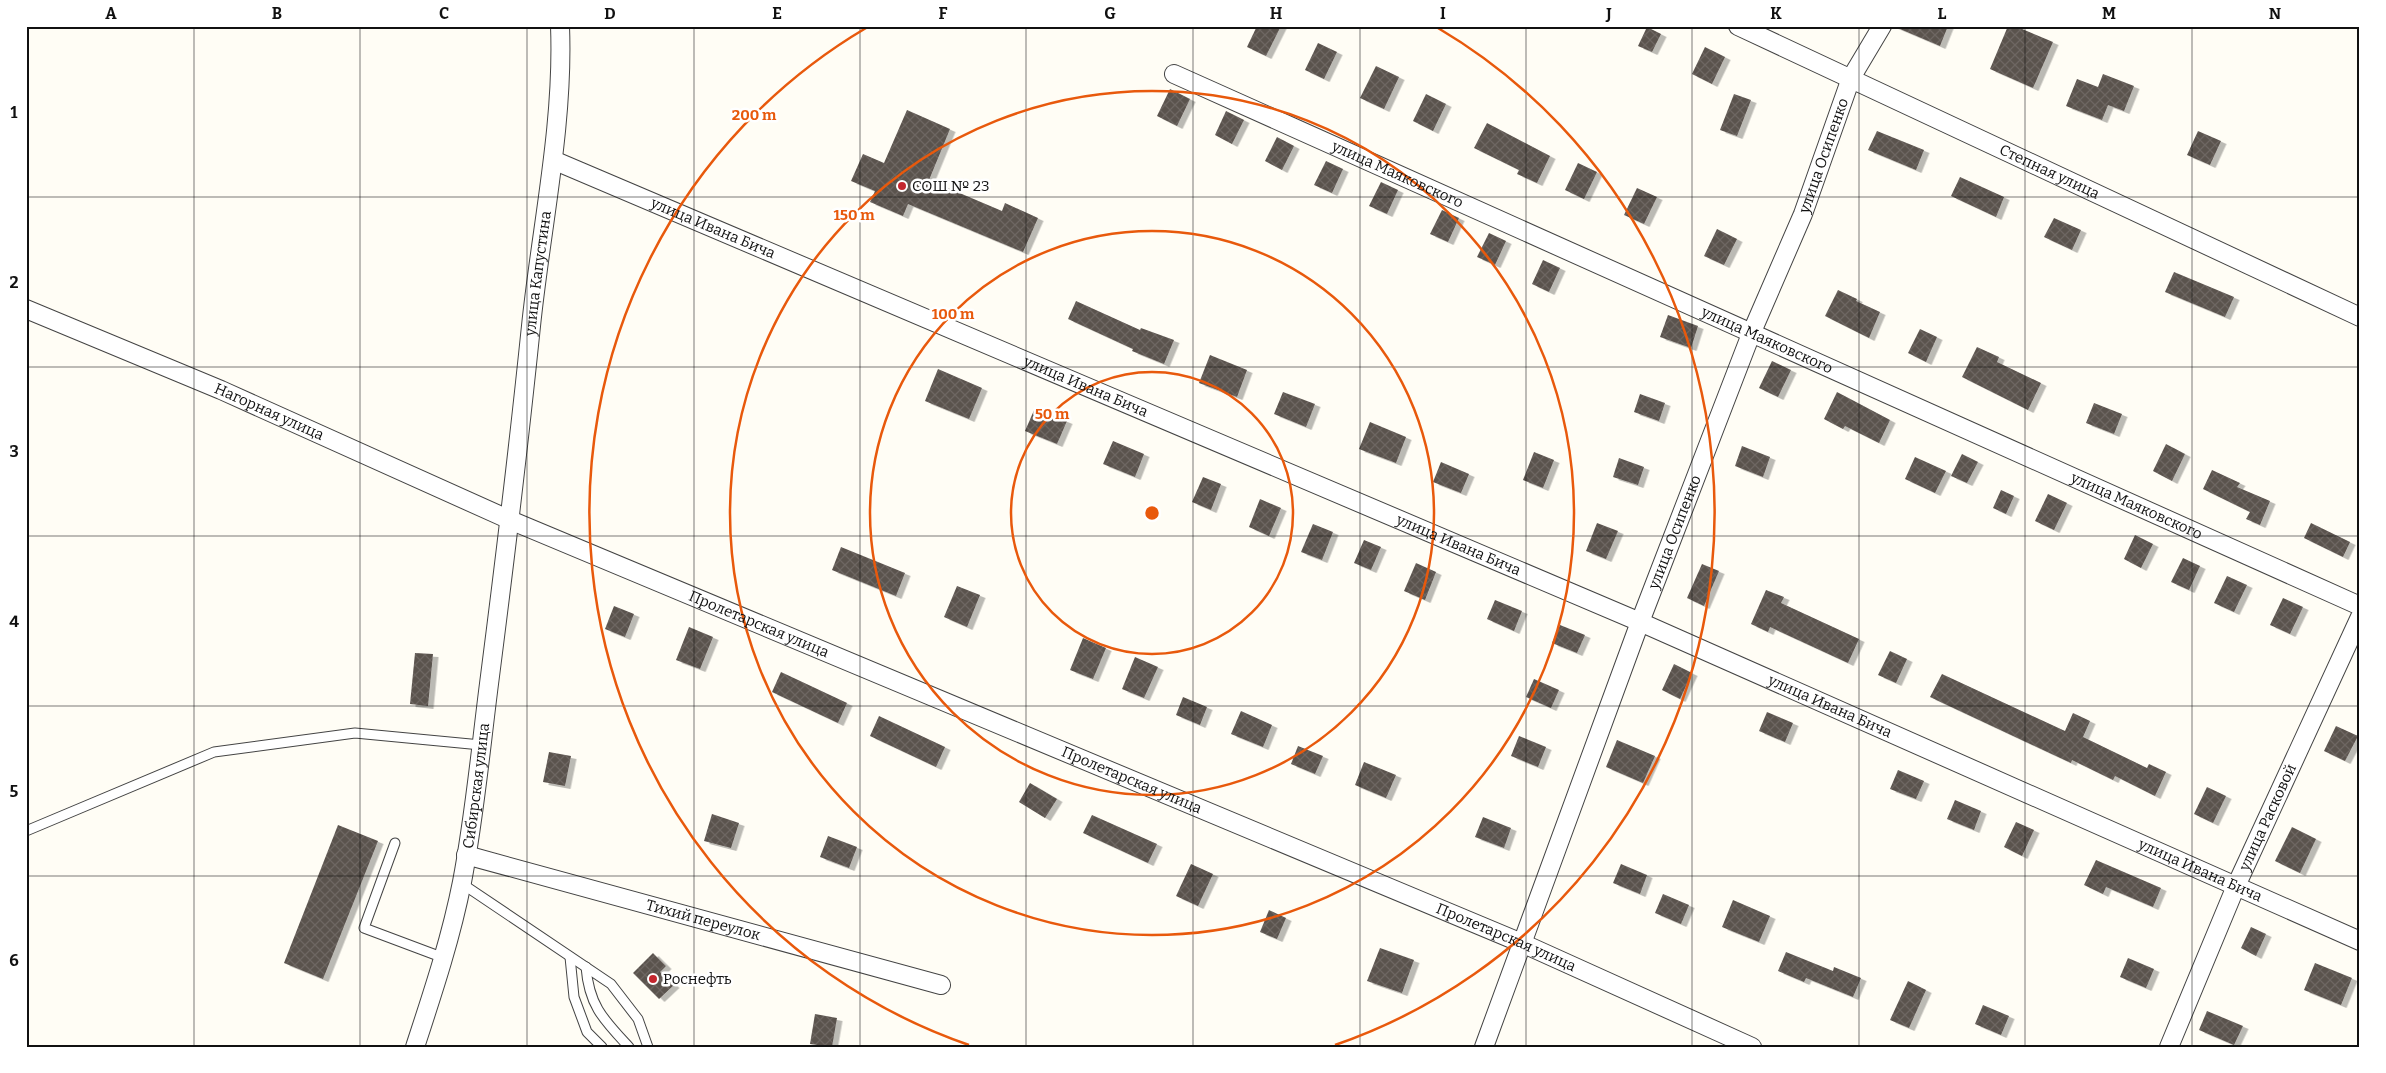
<svg xmlns="http://www.w3.org/2000/svg" width="2386" height="1073" font-family="Bitter,serif">
	<style>
		.building { fill: url(#building-cross-hatch); filter: url(#shadow) }
		.lines { fill: none; stroke-linecap: round; stroke-linejoin: round }
		.service-casing { stroke: #444; stroke-width: 11 }
		.minor-casing { stroke: #444; stroke-width: 20 }
		.service { stroke: #fff; stroke-width: 9 }
		.minor { stroke: #fff; stroke-width: 18 }
		.grid { fill: none; stroke: #111; stroke-width: 1; stroke-opacity: 0.55 }
		.ring { fill: none; stroke: #e8590c; stroke-width: 2.5 }
		.poi-dot { fill: #c4262e; stroke: #fff; stroke-width: 2 }
		.labels { text-anchor: middle; dominant-baseline: central; stroke-width: 5; stroke-linejoin: round; paint-order: stroke }
		.street-label { font-size: 15px; fill: #111; stroke: #fff }
		.poi-label { font-size: 15px; fill: #111; stroke: #fff; text-anchor: start }
		.centre { fill: #e8590c; stroke: #fff; stroke-width: 2.5 }
		.ring-label { font-size: 15px; text-anchor: middle; font-weight: bold; fill: #e8590c; stroke: #fff; stroke-width: 5; stroke-linejoin: round; paint-order: stroke }
		.neatline { fill: none; stroke: #111; stroke-width: 2 }
		.grid-label { font-size: 16px; text-anchor: middle; font-weight: bold; fill: #111 }
	</style>
	<defs>
		<pattern id="building-cross-hatch" width="8" height="8" patternUnits="userSpaceOnUse" patternTransform="scale(1.25)"><rect width="8" height="8" fill="#5a524d"/><path d="M0 0l8 8M0 8l8-8" fill="none" stroke="#6d6662"/></pattern>
		<filter id="shadow"><feDropShadow dx="5.5" dy="3" stdDeviation="0" flood-color="#0004"/></filter>
	</defs>
	<rect width="100%" height="100%" fill="#fffdf5"/>
	<g class="building">
		<polygon points="1257,26 1281,26 1266,56 1247,47"/>
		<polygon points="1893,26 1948,26 1940,46"/>
		<polygon points="2008,26 2015,26 2053,42 2033,88 1990,69"/>
		<polygon points="1647,27 1661,34 1652,52 1638,46"/>
		<polygon points="1318,43 1337,52 1324,79 1305,70"/>
		<polygon points="1705,47 1725,57 1712,84 1692,74"/>
		<polygon points="1376,66 1399,77 1384,109 1360,98"/>
		<polygon points="2103,74 2134,86 2124,111 2108,105 2102,120 2066,106 2077,79 2098,87"/>
		<polygon points="1170,89 1190,99 1177,126 1157,116"/>
		<polygon points="1426,94 1446,104 1433,131 1413,121"/>
		<polygon points="1734,94 1751,100 1737,136 1720,130"/>
		<polygon points="907,110 950,129 929,180 1002,211 1005,203 1038,218 1023,252 908,204 903,216 870,202 875,191 851,181 863,154 884,163"/>
		<polygon points="1226,111 1244,120 1232,144 1215,135"/>
		<polygon points="1487,123 1550,156 1537,183 1517,174 1519,170 1474,148"/>
		<polygon points="1877,131 1924,150 1916,170 1868,150"/>
		<polygon points="2198,131 2221,141 2210,165 2187,155"/>
		<polygon points="1277,137 1294,146 1282,170 1265,161"/>
		<polygon points="1326,161 1343,169 1332,193 1314,185"/>
		<polygon points="1578,163 1597,172 1584,199 1565,190"/>
		<polygon points="1960,177 2004,197 1996,217 1951,196"/>
		<polygon points="1381,182 1398,190 1387,214 1369,206"/>
		<polygon points="1637,188 1657,197 1644,224 1624,215"/>
		<polygon points="1442,210 1459,218 1448,242 1430,234"/>
		<polygon points="2054,218 2081,230 2072,250 2044,237"/>
		<polygon points="1717,229 1737,239 1724,265 1704,256"/>
		<polygon points="1489,233 1506,241 1495,265 1477,257"/>
		<polygon points="1543,260 1560,268 1549,292 1532,284"/>
		<polygon points="2174,272 2234,297 2225,317 2165,292"/>
		<polygon points="1838,290 1857,299 1856,301 1880,312 1869,338 1825,316"/>
		<polygon points="1076,301 1140,330 1141,328 1174,340 1164,364 1132,351 1133,349 1068,319"/>
		<polygon points="1668,315 1698,326 1691,348 1660,337"/>
		<polygon points="1920,329 1937,337 1926,362 1908,353"/>
		<polygon points="1977,347 1999,357 1997,362 2041,383 2028,410 1962,377"/>
		<polygon points="1210,355 1247,370 1237,397 1199,383"/>
		<polygon points="1772,361 1791,370 1778,397 1759,388"/>
		<polygon points="938,369 982,388 969,419 925,401"/>
		<polygon points="1283,392 1315,404 1306,427 1274,414"/>
		<polygon points="1837,392 1890,420 1879,443 1845,426 1843,429 1824,419"/>
		<polygon points="1640,394 1665,403 1659,421 1634,412"/>
		<polygon points="2094,403 2122,414 2114,434 2086,423"/>
		<polygon points="1035,408 1067,421 1057,444 1025,431"/>
		<polygon points="1370,422 1406,437 1396,463 1359,449"/>
		<polygon points="1113,441 1144,454 1135,477 1103,464"/>
		<polygon points="2166,444 2185,454 2172,481 2153,471"/>
		<polygon points="1742,446 1770,457 1763,477 1735,466"/>
		<polygon points="1534,452 1554,460 1543,488 1523,480"/>
		<polygon points="1962,454 1978,462 1967,483 1951,476"/>
		<polygon points="1915,457 1946,471 1935,493 1905,479"/>
		<polygon points="1619,458 1644,467 1638,485 1613,477"/>
		<polygon points="1441,462 1469,474 1461,493 1433,482"/>
		<polygon points="2212,470 2240,483 2237,487 2270,501 2260,525 2246,519 2250,512 2203,489"/>
		<polygon points="1203,477 1221,484 1211,510 1192,502"/>
		<polygon points="2001,490 2014,496 2006,514 1993,508"/>
		<polygon points="2048,494 2067,503 2054,530 2035,521"/>
		<polygon points="1260,499 1281,508 1269,536 1249,527"/>
		<polygon points="1597,523 1618,531 1606,559 1586,551"/>
		<polygon points="2311,523 2350,542 2343,557 2304,538"/>
		<polygon points="1313,524 1333,532 1322,560 1301,552"/>
		<polygon points="2135,535 2153,544 2141,568 2124,559"/>
		<polygon points="1364,540 1381,547 1371,570 1354,563"/>
		<polygon points="841,547 905,573 896,596 832,570"/>
		<polygon points="2183,558 2200,566 2189,590 2171,582"/>
		<polygon points="1416,563 1436,572 1425,600 1404,591"/>
		<polygon points="1702,564 1719,571 1704,606 1687,598"/>
		<polygon points="2227,576 2247,585 2234,612 2214,603"/>
		<polygon points="957,586 980,595 967,627 944,617"/>
		<polygon points="1766,590 1784,597 1781,603 1859,639 1848,663 1770,627 1768,632 1751,624"/>
		<polygon points="2283,598 2303,607 2290,634 2270,625"/>
		<polygon points="1495,600 1522,611 1514,631 1487,619"/>
		<polygon points="614,606 634,614 625,637 605,629"/>
		<polygon points="1560,625 1585,635 1577,653 1552,643"/>
		<polygon points="689,627 713,637 700,669 676,660"/>
		<polygon points="1083,638 1106,648 1093,679 1070,670"/>
		<polygon points="1890,651 1907,659 1896,683 1878,675"/>
		<polygon points="415,653 433,654 428,706 410,704"/>
		<polygon points="1135,657 1158,667 1144,698 1122,689"/>
		<polygon points="1674,664 1692,673 1680,699 1662,690"/>
		<polygon points="781,672 847,703 838,723 772,692"/>
		<polygon points="1942,674 2065,731 2073,713 2090,721 2083,737 2147,768 2149,764 2166,772 2155,796 2115,776 2113,780 2072,760 2071,763 1930,697"/>
		<polygon points="1534,679 1559,690 1551,708 1526,697"/>
		<polygon points="1183,697 1207,707 1200,725 1176,715"/>
		<polygon points="1241,711 1272,725 1263,747 1231,734"/>
		<polygon points="1767,712 1793,723 1785,742 1759,731"/>
		<polygon points="879,716 945,747 936,767 870,736"/>
		<polygon points="2336,726 2358,736 2345,761 2324,751"/>
		<polygon points="1519,736 1546,747 1538,767 1511,756"/>
		<polygon points="1617,740 1655,756 1643,783 1606,767"/>
		<polygon points="1298,746 1323,756 1315,774 1291,764"/>
		<polygon points="549,752 571,756 565,786 543,782"/>
		<polygon points="1364,762 1396,775 1386,798 1355,785"/>
		<polygon points="1898,770 1924,781 1916,799 1890,789"/>
		<polygon points="1030,783 1057,799 1045,818 1019,802"/>
		<polygon points="2207,787 2226,796 2213,823 2194,814"/>
		<polygon points="1955,800 1981,811 1974,830 1947,819"/>
		<polygon points="712,814 739,823 731,848 704,841"/>
		<polygon points="1092,815 1157,844 1148,863 1083,833"/>
		<polygon points="1483,817 1511,828 1504,848 1475,837"/>
		<polygon points="2016,822 2034,830 2022,856 2004,847"/>
		<polygon points="338,825 378,841 323,979 284,963"/>
		<polygon points="2292,827 2316,839 2300,873 2275,861"/>
		<polygon points="828,836 857,847 849,868 820,857"/>
		<polygon points="2096,860 2161,888 2153,907 2106,887 2103,894 2084,885"/>
		<polygon points="1191,864 1213,874 1198,906 1176,896"/>
		<polygon points="1621,864 1647,875 1640,894 1613,883"/>
		<polygon points="1663,894 1689,905 1681,924 1655,913"/>
		<polygon points="1733,900 1770,916 1759,942 1722,927"/>
		<polygon points="1269,910 1286,918 1277,939 1260,932"/>
		<polygon points="2251,927 2266,934 2256,956 2241,948"/>
		<polygon points="1380,948 1414,960 1402,993 1367,981"/>
		<polygon points="1786,952 1833,971 1834,967 1861,978 1853,997 1806,978 1804,982 1778,971"/>
		<polygon points="653,953 666,966 660,972 674,985 659,999 633,973"/>
		<polygon points="2128,958 2154,969 2146,988 2120,977"/>
		<polygon points="2315,963 2352,978 2341,1005 2304,990"/>
		<polygon points="1908,981 1926,990 1909,1028 1890,1020"/>
		<polygon points="1983,1005 2009,1016 2001,1035 1975,1024"/>
		<polygon points="2207,1011 2243,1026 2234,1045 2199,1030"/>
		<polygon points="815,1014 837,1018 832,1047 810,1044"/>
	</g>
	<g class="lines">
		<g class="service-casing">
			<g id="service">
				<polyline points="26,831 214,752 355,733 481,745"/>
				<polyline points="395,843 364,928 444,958"/>
				<polyline points="461,883 611,984 638,1019 648,1047"/>
				<polyline points="570,957 574,997 587,1032 602,1047"/>
				<path d="M586 967C589 1006 604 1020 629 1047"/>
			</g>
		</g>
		<g class="minor-casing">
			<g id="minor">
				<path id="s1" d="M1738 26 2360 317"/>
				<path id="s2" d="M1174 74 2360 606"/>
				<path id="s3" d="M553 160 1640 622 2360 941"/>
				<path id="s4" d="M26 309 221 390 510 520 1524 944 1752 1047"/>
				<path id="s5" d="M466 855 941 985"/>
				<path id="s6" d="M415 1047C433 992 451 938 462 882 475 814 481 745 490 676 505 559 519 443 531 326 541 228 564 125 560 26"/>
				<path id="s7" d="M1484 1047 1640 622 1751 334 1803 214 1851 78 1882 26"/>
				<path id="s8" d="M2169 1047 2236 886 2360 617"/>
			</g>
		</g>
		<use href="#service" class="service"/>
		<use href="#minor" class="minor"/>
	</g>
	<path class="grid" d="M194 26V1047M360 26V1047M527 26V1047M694 26V1047M860 26V1047M1026 26V1047M1193 26V1047M1360 26V1047M1526 26V1047M1692 26V1047M1859 26V1047M2025 26V1047M2192 26V1047M26 197H2360M26 367H2360M26 536H2360M26 706H2360M26 876H2360"/>
	<g class="ring">
		<circle cx="1152" cy="513" r="141"/>
		<circle cx="1152" cy="513" r="282"/>
		<circle cx="1152" cy="513" r="422"/>
		<path d="M969 1045A563 563 0 0 1 866 28M1438 28A563 563 0 0 1 1335 1045"/>
	</g>
	<g class="poi-dot">
		<circle cx="902" cy="186" r="5"/>
		<circle cx="653" cy="979" r="5"/>
	</g>
	<g class="labels">
		<g class="street-label">
			<text stroke="none"><textPath href="#s7" startOffset="954">улица Осипенко</textPath></text>
			<text stroke="none"><textPath href="#s1" startOffset="344">Степная улица</textPath></text>
			<text stroke="none"><textPath href="#s2" startOffset="245">улица Маяковского</textPath></text>
			<text stroke="none"><textPath href="#s3" startOffset="174">улица Ивана Бича</textPath></text>
			<text stroke="none"><textPath href="#s6" startOffset="785">улица Капустина</textPath></text>
			<text stroke="none"><textPath href="#s2" startOffset="650">улица Маяковского</textPath></text>
			<text stroke="none"><textPath href="#s3" startOffset="579">улица Ивана Бича</textPath></text>
			<text stroke="none"><textPath href="#s4" startOffset="264">Нагорная улица</textPath></text>
			<text stroke="none"><textPath href="#s2" startOffset="1055">улица Маяковского</textPath></text>
			<text stroke="none"><textPath href="#s7" startOffset="549">улица Осипенко</textPath></text>
			<text stroke="none"><textPath href="#s3" startOffset="984">улица Ивана Бича</textPath></text>
			<text stroke="none"><textPath href="#s4" startOffset="798">Пролетарская улица</textPath></text>
			<text stroke="none"><textPath href="#s3" startOffset="1389">улица Ивана Бича</textPath></text>
			<text stroke="none"><textPath href="#s4" startOffset="1202">Пролетарская улица</textPath></text>
			<text stroke="none"><textPath href="#s6" startOffset="269">Сибирская улица</textPath></text>
			<text stroke="none"><textPath href="#s8" startOffset="250">улица Расковой</textPath></text>
			<text stroke="none"><textPath href="#s3" startOffset="1794">улица Ивана Бича</textPath></text>
			<text stroke="none"><textPath href="#s5" startOffset="246">Тихий переулок</textPath></text>
			<text stroke="none"><textPath href="#s4" startOffset="1608">Пролетарская улица</textPath></text>
		</g>
		<g class="poi-label">
			<text x="912" y="186">СОШ № 23</text>
			<text x="663" y="979">Роснефть</text>
		</g>
	</g>
	<circle cx="1152" cy="513" r="8" class="centre"/>
	<g class="ring-label">
		<text x="754" y="120">200 m</text>
		<text x="854" y="220">150 m</text>
		<text x="953" y="319">100 m</text>
		<text x="1052" y="419">50 m</text>
	</g>
	<rect width="2386" height="1073" fill="none" stroke="#ffffff" stroke-width="55"/>
	<rect x="28" y="28" width="2330" height="1018" class="neatline"/>
	<g class="grid-label">
		<text x="111" y="19">A</text>
		<text x="277" y="19">B</text>
		<text x="444" y="19">C</text>
		<text x="610" y="19">D</text>
		<text x="777" y="19">E</text>
		<text x="943" y="19">F</text>
		<text x="1110" y="19">G</text>
		<text x="1276" y="19">H</text>
		<text x="1443" y="19">I</text>
		<text x="1609" y="19">J</text>
		<text x="1776" y="19">K</text>
		<text x="1942" y="19">L</text>
		<text x="2109" y="19">M</text>
		<text x="2275" y="19">N</text>
		<text x="14" y="118">1</text>
		<text x="14" y="288">2</text>
		<text x="14" y="457">3</text>
		<text x="14" y="627">4</text>
		<text x="14" y="797">5</text>
		<text x="14" y="966">6</text>
	</g>
</svg>
